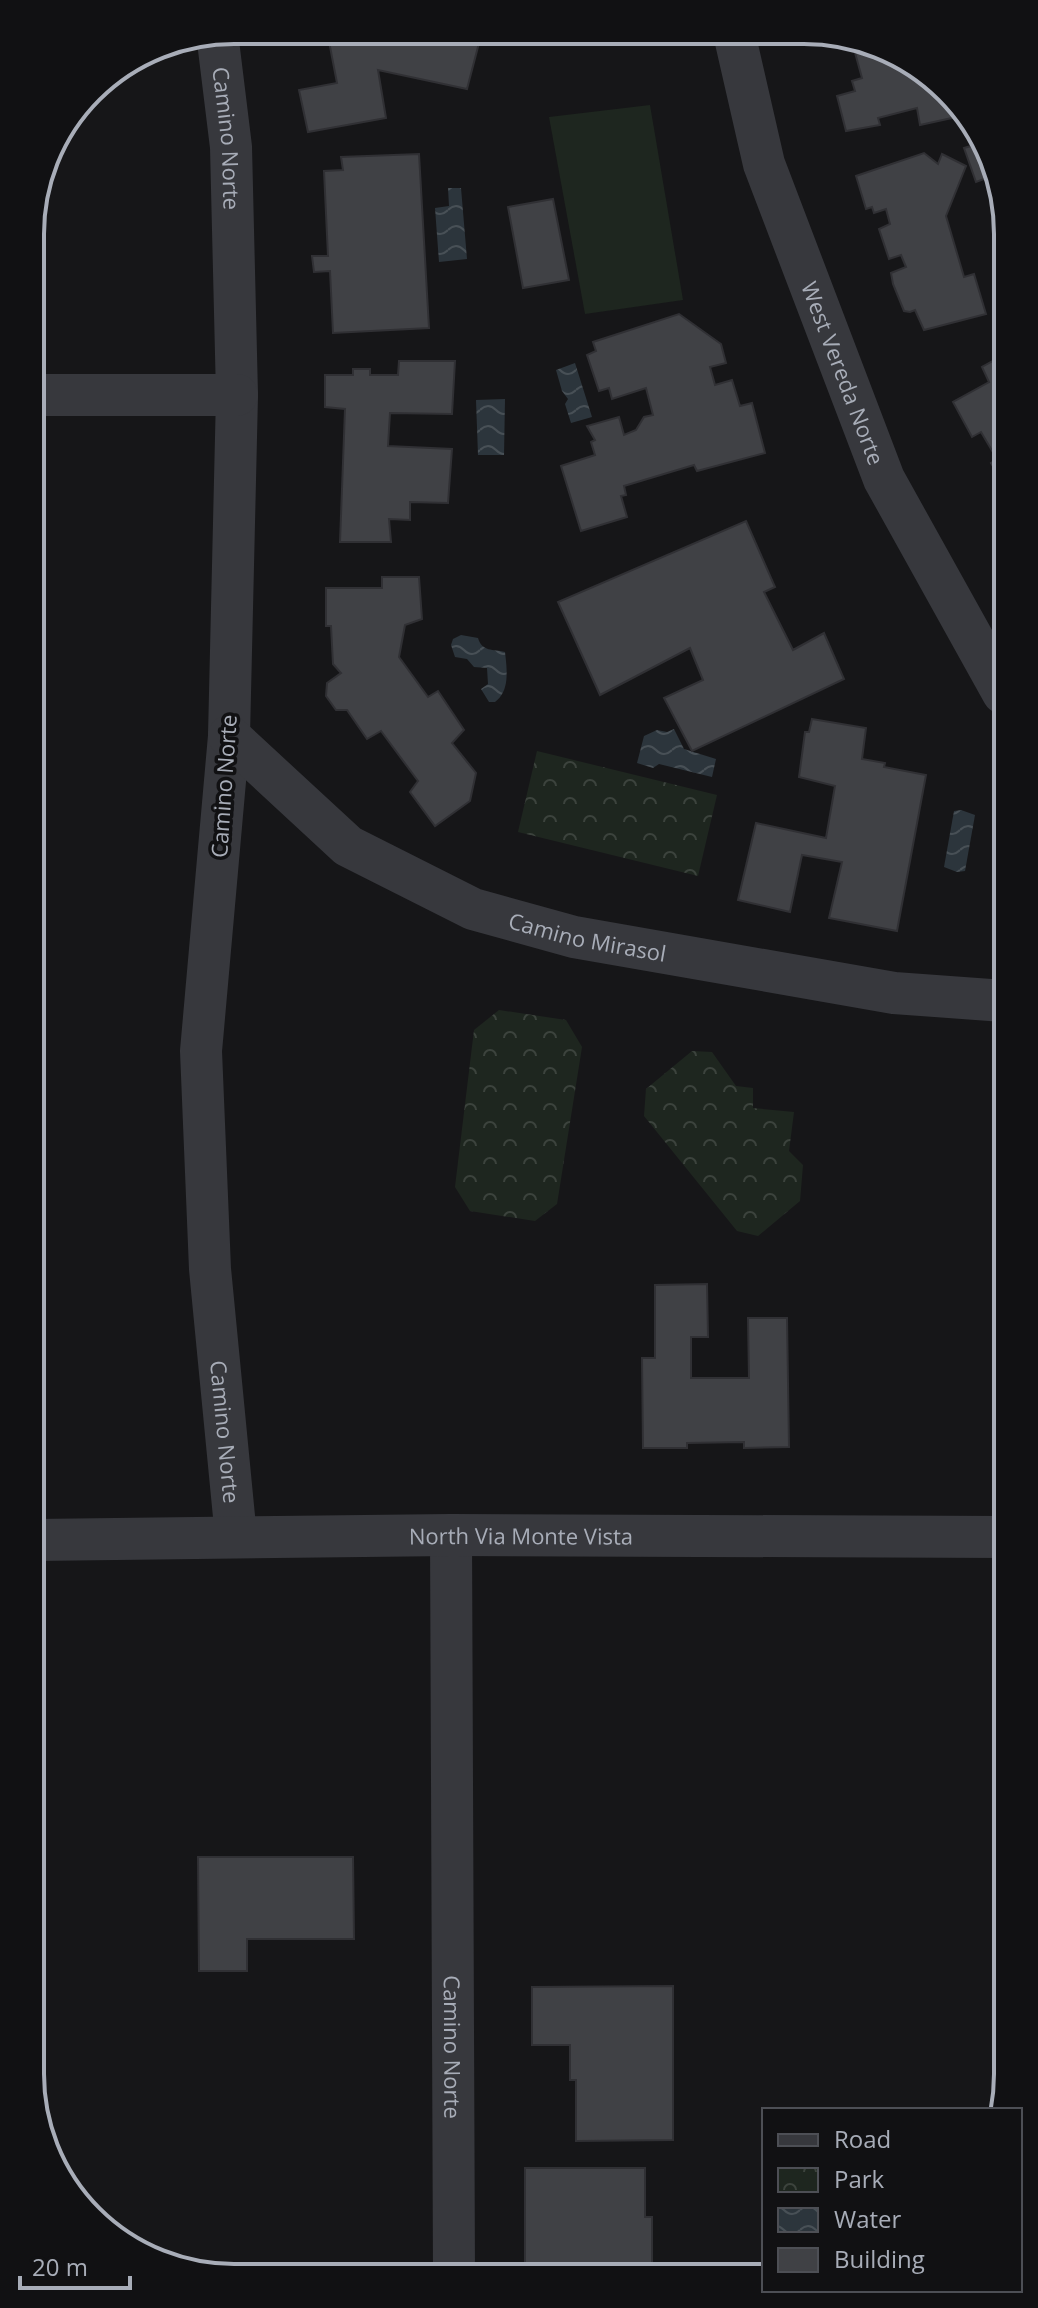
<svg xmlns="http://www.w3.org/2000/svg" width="1038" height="2308" font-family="'Open Sans',sans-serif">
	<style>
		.grass { fill: #1e261f }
		.park { fill: url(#park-crowns) }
		.water { fill: url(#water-waves) }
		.building { fill: #404145; stroke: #303034; stroke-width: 2 }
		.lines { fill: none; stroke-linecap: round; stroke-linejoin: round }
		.minor { stroke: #37383d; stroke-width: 42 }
		.labels { text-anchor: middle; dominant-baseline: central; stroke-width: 7; stroke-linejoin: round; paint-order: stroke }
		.street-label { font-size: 22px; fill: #a8adb8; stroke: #111113 }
		.rim { fill: none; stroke: #a8adb8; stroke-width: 4 }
	</style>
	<defs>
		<pattern id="park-crowns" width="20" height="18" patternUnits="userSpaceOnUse" patternTransform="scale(2)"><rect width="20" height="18" fill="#1e261f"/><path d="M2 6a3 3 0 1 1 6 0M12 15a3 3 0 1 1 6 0" fill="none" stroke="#3c433d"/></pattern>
		<pattern id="water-waves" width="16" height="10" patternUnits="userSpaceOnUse" patternTransform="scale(2)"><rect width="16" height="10" fill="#2c353c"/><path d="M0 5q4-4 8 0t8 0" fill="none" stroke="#485056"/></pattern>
	</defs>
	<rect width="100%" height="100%" fill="#161618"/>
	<polygon class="grass" points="650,105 683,300 585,314 549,117"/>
	<g class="park">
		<polygon points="537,751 717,795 698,876 518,832"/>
		<polygon points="499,1010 566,1020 582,1047 557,1204 535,1221 470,1211 455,1187 474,1030"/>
		<polygon points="692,1051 712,1052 736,1086 753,1088 753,1108 794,1112 789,1151 803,1165 800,1201 758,1236 737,1231 644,1116 646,1089"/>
	</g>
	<g class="water">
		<polygon points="448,188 461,188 467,259 439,262 435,208 449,206"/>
		<polygon points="575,363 592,417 571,423 565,404 568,399 562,391 556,370"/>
		<polygon points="505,399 504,455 478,455 476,400"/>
		<path d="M461 635 478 638C482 652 493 649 505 652 507 670 510 691 495 702H489L481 689 488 684 487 668 474 667 467 659 455 657 451 645 453 639Z"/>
		<polygon points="674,729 684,749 716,759 712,777 659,764 653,768 637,763 644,736 657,730 667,732"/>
		<polygon points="961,810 975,815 965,871 957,872 944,867 954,811"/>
	</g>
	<g class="building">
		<polygon points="327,31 405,31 479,43 467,89 378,70 386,118 308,132 299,90 337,83"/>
		<polygon points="851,38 939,81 961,116 920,125 917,108 878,118 880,125 846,131 837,96 855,91 852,81 862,78"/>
		<polygon points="978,144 1001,181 1001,182 994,184 992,176 976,182 964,148"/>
		<polygon points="924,153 938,164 942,154 966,166 946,216 964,277 974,274 986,314 924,330 915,310 910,312 904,311 893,284 891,273 906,267 901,255 889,259 879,229 890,224 886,209 874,213 872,207 866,209 856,176"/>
		<polygon points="419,154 429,328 333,333 330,271 314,272 312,256 328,256 324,171 343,170 341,157"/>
		<polygon points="553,199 569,280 523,288 508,207"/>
		<polygon points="679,314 721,344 726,363 710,367 715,385 732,380 740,406 752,403 765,453 697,471 694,465 624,486 626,495 621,496 627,517 581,531 561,466 595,455 591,442 595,440 587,426 619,417 624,435 636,430 644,417 653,415 646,388 612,399 609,388 599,391 587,355 596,351 593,342"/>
		<polygon points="1000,357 1002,357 1002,481 991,463 997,459 981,432 972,437 953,402 989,382 982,367"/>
		<polygon points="399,361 455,361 452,414 390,413 388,446 452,449 448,503 410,502 410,520 389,519 391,542 340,542 345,409 325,407 325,375 353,375 353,369 370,369 370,375 398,375"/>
		<polygon points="746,521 775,587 764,592 793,650 824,633 844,679 692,751 664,698 703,680 690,648 600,695 558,602"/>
		<polygon points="382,577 419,577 422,619 405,625 399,657 428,697 438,691 464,730 452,743 476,773 470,801 435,826 410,792 418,781 381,731 367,739 347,710 336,710 326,696 327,683 341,673 333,664 331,626 326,626 326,588 382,588"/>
		<polygon points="812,719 866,728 862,759 885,763 884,767 926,775 897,931 829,918 842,862 802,855 790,912 738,900 756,823 826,838 835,786 799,777 805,732 809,732"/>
		<polygon points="707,1284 708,1337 691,1337 691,1378 749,1378 748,1318 787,1318 789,1447 744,1448 744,1442 687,1443 687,1448 643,1448 642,1358 655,1358 655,1285"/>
		<polygon points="198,1857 353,1857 354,1939 247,1939 247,1971 199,1971"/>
		<polygon points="673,1986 673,2140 576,2141 576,2080 570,2080 570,2045 532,2045 532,1987"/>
		<polygon points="525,2168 645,2168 645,2217 652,2217 652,2272 525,2273"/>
	</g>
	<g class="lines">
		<g class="minor">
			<path id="s1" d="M217 33 231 147 237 395 229 736 201 1051 210 1269 236 1537"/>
			<path id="s2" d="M734 33 764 164 884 479 1003 693"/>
			<polyline points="31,395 237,395"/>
			<path id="s3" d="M229 736 348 846 473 909 574 937 894 993 1004 1001"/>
			<path id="s4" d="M451 1535 454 2273"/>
			<path id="s5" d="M35 1540 451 1535 1006 1537"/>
		</g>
	</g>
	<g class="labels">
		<g class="street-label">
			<text stroke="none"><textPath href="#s1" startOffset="106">Camino Norte</textPath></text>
			<text stroke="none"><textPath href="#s2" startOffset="358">West Vereda Norte</textPath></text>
			<text transform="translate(223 786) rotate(-86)">Camino Norte</text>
			<text stroke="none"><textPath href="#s3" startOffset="420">Camino Mirasol</textPath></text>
			<text stroke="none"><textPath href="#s1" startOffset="1402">Camino Norte</textPath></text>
			<text stroke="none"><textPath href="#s5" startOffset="486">North Via Monte Vista</textPath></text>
			<text stroke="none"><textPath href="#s4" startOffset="512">Camino Norte</textPath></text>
		</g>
	</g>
	<path d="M0 0H1038V2308H0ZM234 44H804A190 190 0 0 1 994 234V2074A190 190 0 0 1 804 2264H234A190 190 0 0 1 44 2074V234A190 190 0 0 1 234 44Z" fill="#111113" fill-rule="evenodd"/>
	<path class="rim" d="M234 44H804A190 190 0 0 1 994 234V2074A190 190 0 0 1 804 2264H234A190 190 0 0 1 44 2074V234A190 190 0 0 1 234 44Z"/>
	<rect x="762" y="2108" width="260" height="184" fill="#111113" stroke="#4d4f55" stroke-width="2"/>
	<rect x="778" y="2134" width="40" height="12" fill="#37383d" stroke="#4d4f55" stroke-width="2"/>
	<text x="834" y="2148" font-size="24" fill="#a8adb8">Road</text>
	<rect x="778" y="2168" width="40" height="24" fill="url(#park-crowns)" stroke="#4d4f55" stroke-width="2"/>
	<text x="834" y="2188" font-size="24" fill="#a8adb8">Park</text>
	<rect x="778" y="2208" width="40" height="24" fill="url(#water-waves)" stroke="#4d4f55" stroke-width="2"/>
	<text x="834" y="2228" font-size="24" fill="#a8adb8">Water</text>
	<rect x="778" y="2248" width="40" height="24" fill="#404145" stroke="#4d4f55" stroke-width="2"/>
	<text x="834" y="2268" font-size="24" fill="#a8adb8">Building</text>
	<path d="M20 2276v12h110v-12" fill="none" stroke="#a8adb8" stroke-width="4"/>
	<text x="32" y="2276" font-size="24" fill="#a8adb8" stroke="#111113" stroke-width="6" paint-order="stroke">20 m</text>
</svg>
